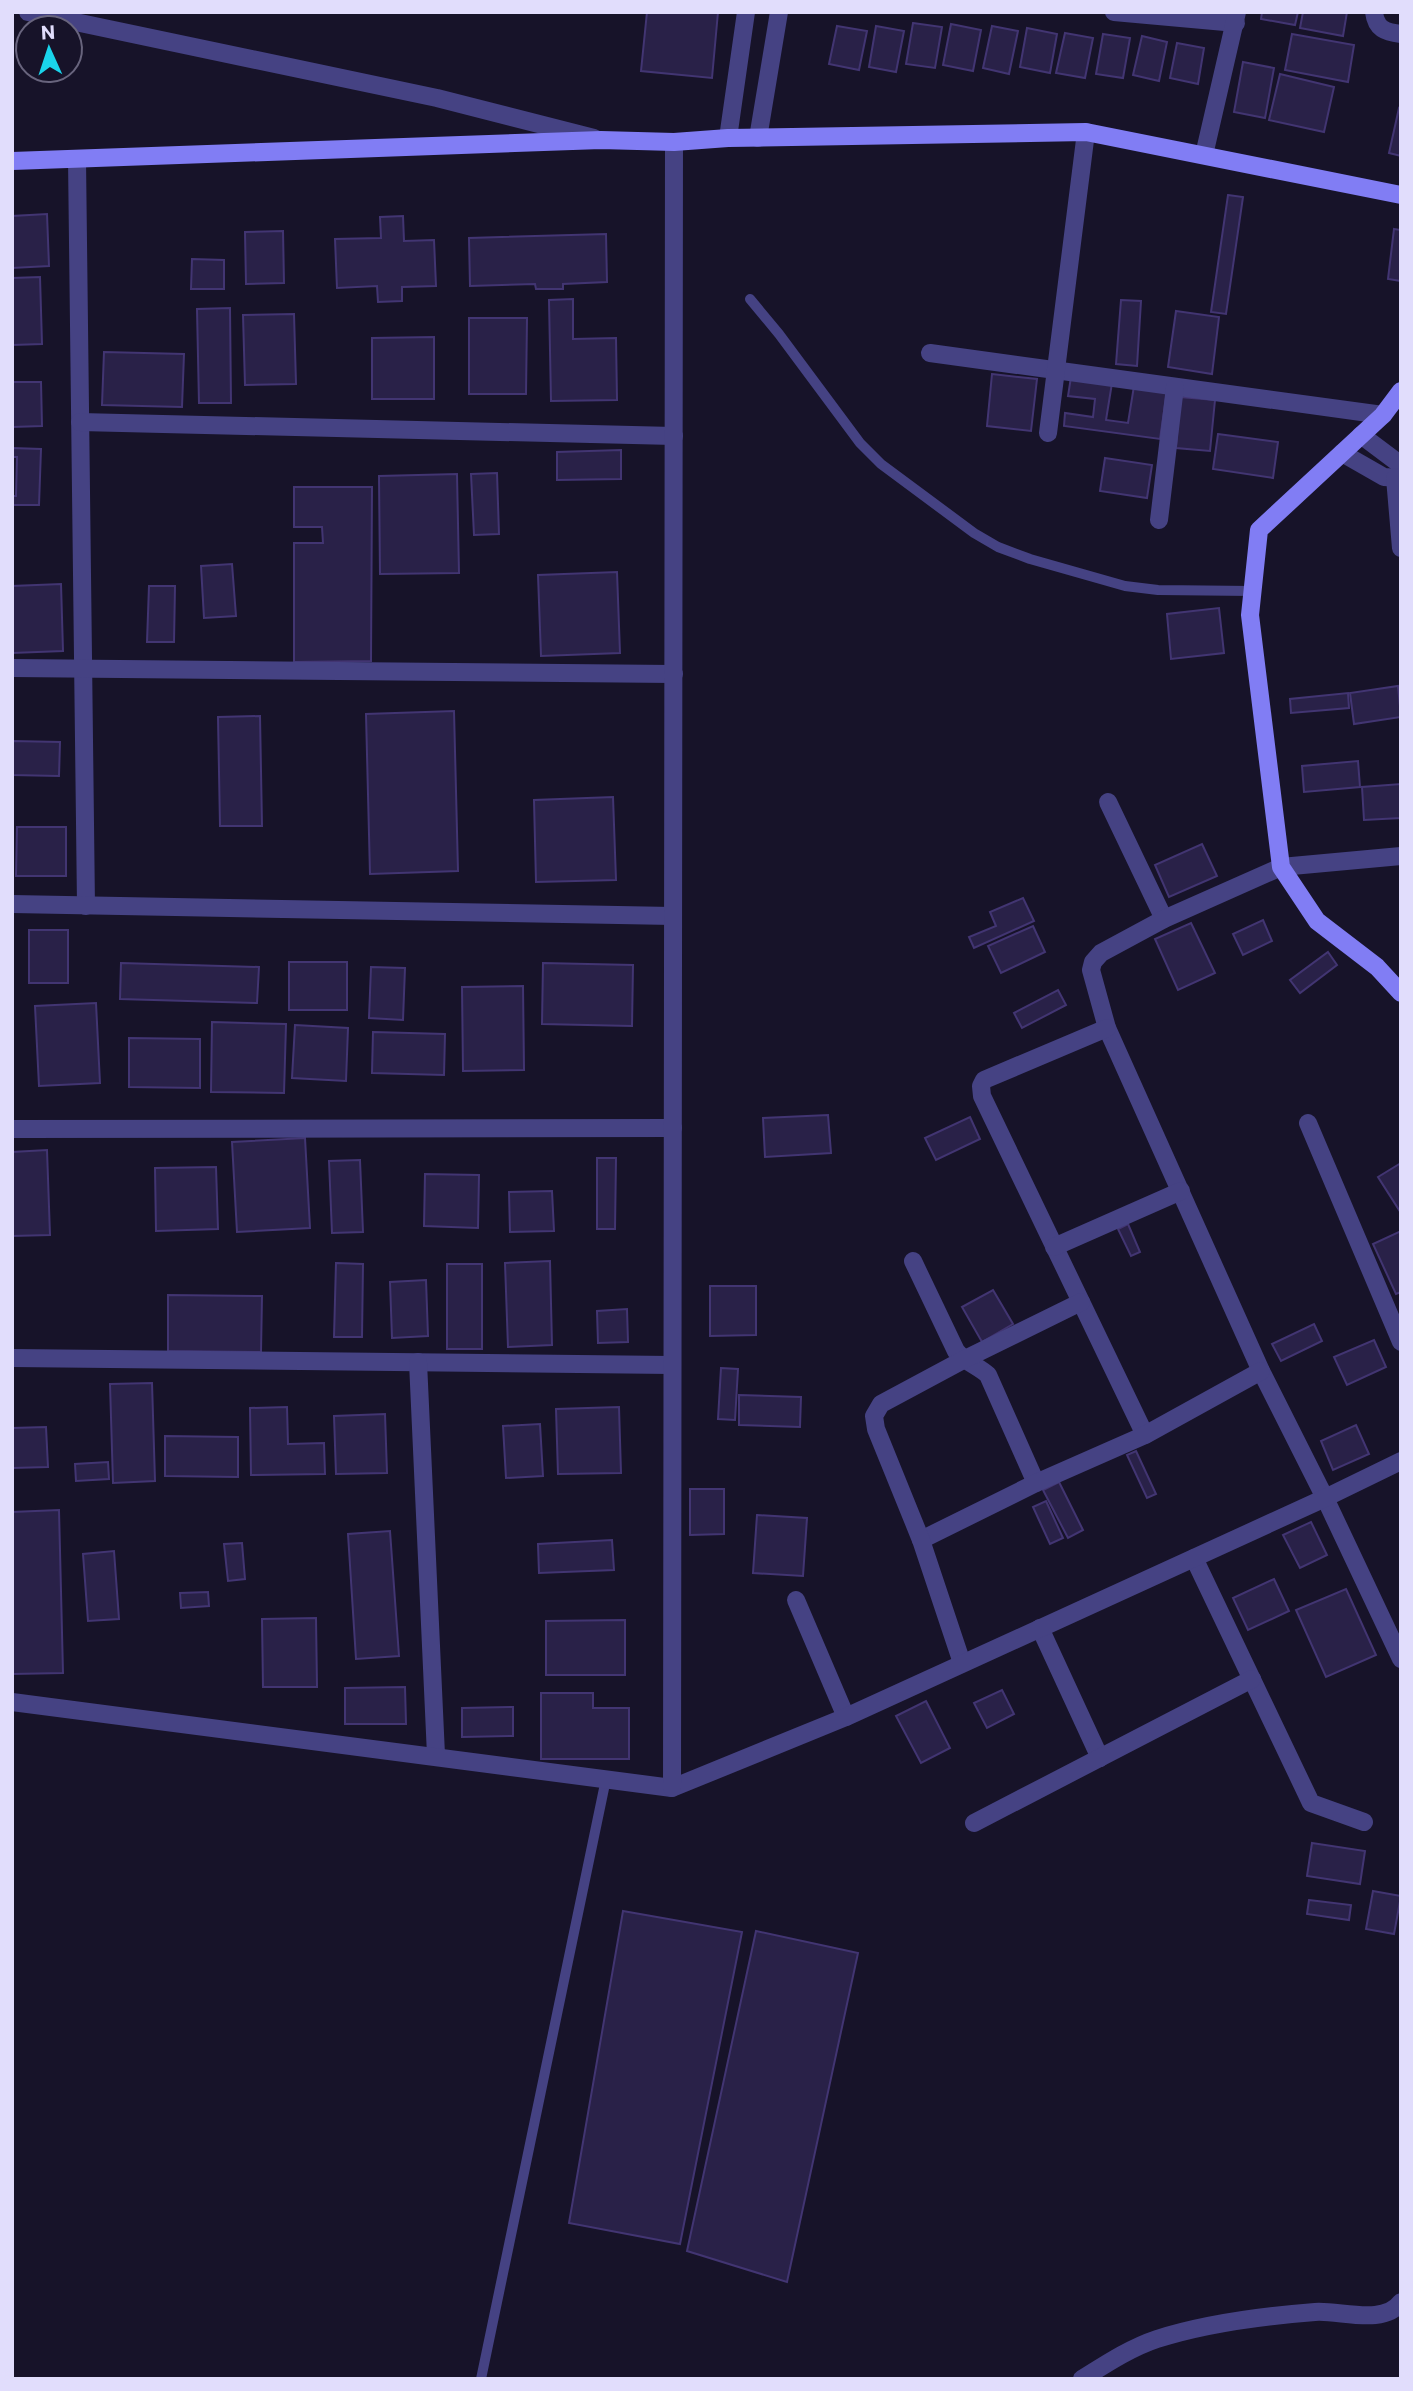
<svg xmlns="http://www.w3.org/2000/svg" width="1413" height="2391" font-family="Commissioner,sans-serif">
	<style>
		.building { fill: #292148; stroke: #423572; stroke-width: 2 }
		.lines { fill: none; stroke-linecap: round; stroke-linejoin: round }
		.lane { stroke: #454283; stroke-width: 10 }
		.street { stroke: #454283; stroke-width: 18 }
		.secondary { stroke: #817df4; stroke-width: 18 }
	</style>
	<rect width="100%" height="100%" fill="#171329"/>
	<g class="building">
		<polygon points="647,12 718,12 712,78 641,71"/>
		<polygon points="1262,12 1298,12 1295,25 1261,19"/>
		<polygon points="1303,12 1347,12 1343,36 1300,28"/>
		<polygon points="913,23 942,27 935,68 906,64"/>
		<polygon points="951,24 981,30 973,71 943,65"/>
		<polygon points="837,26 867,31 859,70 829,64"/>
		<polygon points="876,26 904,31 896,72 869,67"/>
		<polygon points="992,26 1018,31 1009,74 983,68"/>
		<polygon points="1027,28 1057,34 1050,73 1020,67"/>
		<polygon points="1065,33 1093,38 1085,78 1056,73"/>
		<polygon points="1103,34 1130,38 1123,78 1096,74"/>
		<polygon points="1292,34 1354,45 1348,82 1285,70"/>
		<polygon points="1142,36 1167,42 1159,81 1133,75"/>
		<polygon points="1177,43 1204,48 1198,84 1170,78"/>
		<polygon points="1243,62 1274,68 1265,118 1234,112"/>
		<polygon points="1280,74 1334,87 1324,132 1269,120"/>
		<polygon points="1399,108 1401,109 1401,156 1389,153"/>
		<polygon points="1228,195 1243,197 1226,314 1211,312"/>
		<polygon points="47,214 49,266 12,268 12,216"/>
		<polygon points="403,216 404,241 434,240 436,286 402,287 402,301 378,302 377,286 337,288 335,239 381,238 380,217"/>
		<polygon points="1394,229 1401,230 1401,281 1388,279"/>
		<polygon points="283,231 284,283 246,284 245,232"/>
		<polygon points="606,234 607,282 563,284 563,289 536,289 535,284 470,286 469,238"/>
		<polygon points="192,259 224,260 224,289 191,289"/>
		<polygon points="40,277 42,344 12,345 12,278"/>
		<polygon points="573,299 573,339 616,338 617,400 551,401 549,300"/>
		<polygon points="1121,300 1141,301 1137,366 1116,364"/>
		<polygon points="230,308 231,403 199,403 197,309"/>
		<polygon points="1176,311 1219,317 1212,374 1168,367"/>
		<polygon points="294,314 296,384 245,385 243,315"/>
		<polygon points="469,318 527,318 526,394 469,394"/>
		<polygon points="434,337 434,399 372,399 372,338"/>
		<polygon points="104,352 184,354 182,407 102,405"/>
		<polygon points="992,374 1037,379 1031,431 987,426"/>
		<polygon points="1071,377 1112,383 1106,420 1128,423 1134,386 1167,391 1160,439 1064,426 1065,413 1093,417 1095,399 1068,396"/>
		<polygon points="12,382 41,382 42,426 12,427"/>
		<polygon points="1180,397 1215,400 1210,451 1176,448"/>
		<polygon points="1218,434 1278,442 1273,478 1213,469"/>
		<polygon points="12,448 41,449 39,505 12,505 12,496 16,496 17,457 12,457"/>
		<polygon points="621,450 621,479 557,480 557,452"/>
		<polygon points="1105,458 1152,465 1147,498 1100,491"/>
		<polygon points="497,473 499,534 474,535 471,474"/>
		<polygon points="457,474 459,573 380,574 379,476"/>
		<polygon points="294,487 372,487 371,661 294,662 294,543 323,543 322,527 294,527"/>
		<polygon points="232,564 236,616 204,618 201,566"/>
		<polygon points="617,572 620,653 541,656 538,575"/>
		<polygon points="61,584 63,651 12,653 12,586"/>
		<polygon points="149,586 175,586 174,642 147,642"/>
		<polygon points="1219,608 1224,653 1171,659 1167,614"/>
		<polygon points="1398,686 1401,717 1354,724 1350,693"/>
		<polygon points="1348,693 1349,708 1291,713 1290,699"/>
		<polygon points="454,711 458,871 370,874 366,714"/>
		<polygon points="260,716 262,826 220,826 218,717"/>
		<polygon points="12,741 60,742 59,776 12,775"/>
		<polygon points="1358,761 1360,787 1304,792 1302,766"/>
		<polygon points="1401,784 1401,818 1364,820 1362,787"/>
		<polygon points="613,797 616,880 536,882 534,800"/>
		<polygon points="17,827 66,827 66,876 16,876"/>
		<polygon points="1202,844 1217,876 1169,897 1155,865"/>
		<polygon points="1023,898 1034,921 974,948 969,937 996,926 990,912"/>
		<polygon points="1263,920 1272,941 1243,955 1233,934"/>
		<polygon points="1191,923 1215,973 1178,990 1155,939"/>
		<polygon points="1033,926 1045,952 1001,973 988,946"/>
		<rect x="29" y="930" width="39" height="53"/>
		<polygon points="1328,952 1337,965 1300,993 1290,980"/>
		<rect x="289" y="962" width="58" height="48"/>
		<polygon points="121,963 259,967 257,1003 120,999"/>
		<polygon points="543,963 633,965 632,1026 542,1024"/>
		<polygon points="371,967 405,968 403,1020 369,1018"/>
		<polygon points="523,986 524,1070 463,1071 462,987"/>
		<polygon points="1058,990 1066,1005 1022,1028 1014,1013"/>
		<polygon points="96,1003 100,1083 39,1086 35,1006"/>
		<polygon points="212,1022 286,1024 284,1093 211,1092"/>
		<polygon points="295,1025 348,1028 346,1081 292,1078"/>
		<polygon points="373,1032 445,1034 444,1075 372,1073"/>
		<polygon points="129,1038 200,1039 200,1088 129,1087"/>
		<polygon points="828,1115 831,1153 765,1157 763,1118"/>
		<polygon points="970,1117 980,1139 936,1160 925,1138"/>
		<polygon points="305,1138 310,1228 237,1232 232,1142"/>
		<polygon points="47,1150 50,1235 12,1236 12,1152"/>
		<polygon points="597,1158 616,1158 615,1229 597,1229"/>
		<polygon points="360,1160 363,1232 332,1233 329,1161"/>
		<polygon points="1401,1163 1401,1213 1378,1177"/>
		<polygon points="216,1167 218,1229 156,1231 155,1168"/>
		<polygon points="425,1174 479,1175 478,1228 424,1226"/>
		<polygon points="552,1191 554,1231 510,1232 509,1192"/>
		<polygon points="1128,1224 1140,1252 1131,1256 1118,1229"/>
		<polygon points="1401,1231 1401,1292 1396,1294 1373,1244"/>
		<polygon points="550,1261 552,1345 508,1347 505,1263"/>
		<polygon points="336,1263 363,1264 362,1337 334,1337"/>
		<rect x="447" y="1264" width="35" height="85"/>
		<polygon points="426,1280 428,1336 392,1338 390,1282"/>
		<polygon points="710,1286 756,1286 756,1335 710,1336"/>
		<polygon points="993,1290 1013,1324 982,1342 962,1307"/>
		<polygon points="168,1295 262,1296 261,1352 168,1351"/>
		<polygon points="627,1309 628,1342 598,1343 597,1311"/>
		<polygon points="1314,1324 1322,1341 1281,1361 1272,1344"/>
		<polygon points="1374,1340 1386,1367 1347,1385 1334,1357"/>
		<polygon points="721,1368 738,1369 735,1420 718,1419"/>
		<polygon points="152,1383 155,1481 113,1483 110,1384"/>
		<polygon points="739,1395 801,1397 800,1427 739,1425"/>
		<polygon points="287,1407 288,1444 324,1443 325,1474 251,1475 250,1408"/>
		<polygon points="619,1407 621,1473 558,1474 556,1409"/>
		<polygon points="385,1414 387,1473 336,1474 334,1416"/>
		<polygon points="540,1424 543,1476 506,1478 503,1426"/>
		<polygon points="1356,1425 1369,1454 1333,1470 1321,1441"/>
		<polygon points="46,1427 48,1467 12,1468 12,1428"/>
		<polygon points="165,1436 238,1437 238,1477 165,1476"/>
		<polygon points="1136,1451 1156,1494 1147,1498 1127,1455"/>
		<polygon points="108,1462 109,1479 76,1481 75,1464"/>
		<polygon points="1059,1482 1083,1530 1068,1538 1043,1490"/>
		<polygon points="690,1489 724,1489 724,1534 690,1535"/>
		<polygon points="1046,1501 1063,1538 1050,1544 1033,1507"/>
		<polygon points="59,1510 63,1673 12,1674 12,1512"/>
		<polygon points="757,1515 807,1518 803,1576 753,1573"/>
		<polygon points="1311,1522 1327,1555 1300,1568 1283,1535"/>
		<polygon points="390,1531 399,1656 356,1659 348,1534"/>
		<polygon points="612,1540 614,1570 539,1573 538,1544"/>
		<polygon points="242,1543 245,1579 228,1581 224,1544"/>
		<polygon points="114,1551 119,1619 88,1621 83,1554"/>
		<polygon points="1274,1579 1289,1611 1248,1630 1233,1598"/>
		<polygon points="1346,1589 1376,1655 1326,1677 1296,1610"/>
		<polygon points="208,1592 209,1606 181,1608 180,1593"/>
		<polygon points="316,1618 317,1687 263,1687 262,1619"/>
		<polygon points="625,1620 625,1675 546,1675 546,1621"/>
		<polygon points="405,1687 406,1724 345,1724 345,1688"/>
		<polygon points="1002,1690 1014,1714 987,1728 974,1703"/>
		<polygon points="541,1693 593,1693 593,1708 629,1708 629,1759 541,1759"/>
		<polygon points="926,1701 950,1748 921,1763 896,1716"/>
		<polygon points="513,1707 513,1736 462,1737 462,1708"/>
		<polygon points="1312,1843 1365,1851 1360,1884 1307,1876"/>
		<polygon points="1373,1891 1401,1896 1394,1934 1366,1929"/>
		<polygon points="1309,1900 1351,1905 1349,1920 1307,1914"/>
		<polygon points="623,1911 742,1932 680,2244 569,2223"/>
		<polygon points="756,1931 858,1953 787,2282 687,2251"/>
	</g>
	<g class="lines">
		<g class="lane">
			<polyline points="750,299 779,334 860,443 881,464 974,533 998,547 1030,559 1125,586 1158,590 1252,591"/>
			<polyline points="481,2379 606,1779"/>
		</g>
		<g class="street">
			<polyline points="28,12 437,98 594,138"/>
			<polyline points="1114,12 1236,23"/>
			<path d="M1374 12C1376 29 1385 32 1401 34"/>
			<polyline points="728,138 746,12"/>
			<polyline points="758,138 779,12"/>
			<polyline points="1204,155 1237,12"/>
			<polyline points="77,159 86,906"/>
			<polyline points="930,353 1383,415"/>
			<polyline points="80,422 674,436"/>
			<polyline points="1048,433 1086,132"/>
			<polyline points="1361,435 1397,462 1401,462"/>
			<polyline points="1342,453 1384,477 1401,478"/>
			<polyline points="1395,478 1401,548"/>
			<polyline points="1159,520 1175,387"/>
			<polyline points="12,668 674,674"/>
			<polyline points="1108,802 1164,919"/>
			<polyline points="1401,856 1281,867 1164,919 1101,953 1093,962 1091,970 1107,1028 1261,1371 1325,1498 1401,1659"/>
			<polyline points="12,904 673,916"/>
			<polyline points="1107,1028 984,1080 981,1086 982,1096 1145,1435"/>
			<polyline points="1308,1123 1401,1342"/>
			<polyline points="12,1129 673,1128"/>
			<polyline points="1054,1247 1181,1191"/>
			<path d="M913 1261 956 1351C965 1362 978 1366 988 1375L1036 1483"/>
			<polyline points="12,1358 672,1365"/>
			<polyline points="418,1362 436,1755"/>
			<polyline points="921,1540 1036,1483 1145,1435 1261,1371"/>
			<polyline points="1194,1558 1311,1803 1364,1822"/>
			<polyline points="796,1600 846,1717"/>
			<polyline points="1040,1628 1100,1758"/>
			<polyline points="962,1663 921,1540 876,1429 874,1416 881,1404 963,1360 1081,1302"/>
			<polyline points="12,1702 672,1788 846,1717 1325,1498 1401,1461"/>
			<polyline points="672,1788 674,142"/>
			<polyline points="974,1823 1252,1679"/>
			<path d="M1082 2379C1106 2364 1130 2348 1157 2339 1207 2323 1263 2316 1315 2312 1340 2310 1384 2326 1401 2302"/>
		</g>
		<g class="secondary">
			<polyline points="12,161 601,140 674,142 728,138 1086,132 1401,195"/>
			<polyline points="1401,391 1383,415 1259,530 1250,615 1281,867 1317,921 1377,967 1401,993"/>
		</g>
	</g>
	<rect width="1413" height="2391" fill="none" stroke="#e1ddfc" stroke-width="28"/>
	<g transform="translate(49 49) rotate(357)"><circle r="33" fill="#171329" stroke="#68647d" stroke-width="2"/>
	<path d="M0-5L12 26L0 18L-12 26Z" fill="#1ad4eb"/>
	<text y="-10" font-size="19" font-weight="bold" text-anchor="middle" fill="#e1ddfc">N</text>
	</g>
</svg>
